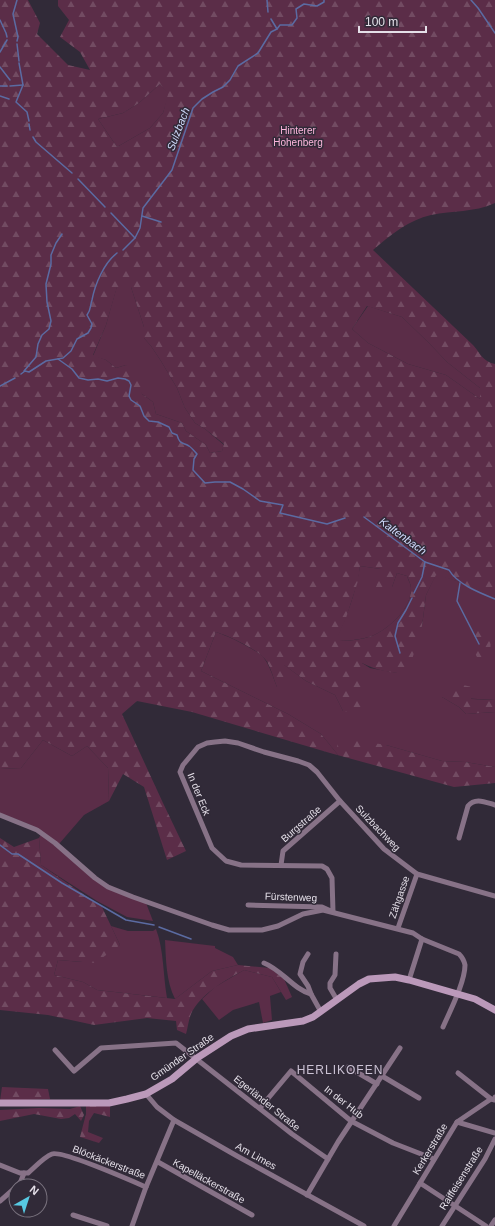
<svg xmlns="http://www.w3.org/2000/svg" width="495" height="1226" font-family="Arial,sans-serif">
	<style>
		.grass { fill: #5b2d48 }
		.forest { fill: url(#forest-firs); fill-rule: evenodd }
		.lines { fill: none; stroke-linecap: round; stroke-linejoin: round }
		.stream { stroke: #5b6ba2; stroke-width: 1.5 }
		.minor { stroke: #877287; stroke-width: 5 }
		.secondary { stroke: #bb99ba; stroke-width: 7 }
		.labels { text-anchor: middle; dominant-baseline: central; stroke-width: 3; stroke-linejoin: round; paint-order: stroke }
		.park-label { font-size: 10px; fill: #fcb6dc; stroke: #312a38 }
		.street-label { font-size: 10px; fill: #e4dfe8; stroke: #312a38 }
		.water-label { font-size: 11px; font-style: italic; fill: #ced9fa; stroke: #312a38 }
		.quarter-label { font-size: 12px; letter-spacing: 1px; fill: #cbc2d4; stroke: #312a38 }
	</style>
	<defs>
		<pattern id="forest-firs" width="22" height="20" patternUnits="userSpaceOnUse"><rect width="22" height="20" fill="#5b2d48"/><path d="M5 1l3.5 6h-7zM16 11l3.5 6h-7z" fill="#724b62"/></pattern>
	</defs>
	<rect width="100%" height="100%" fill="#312a38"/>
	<g class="grass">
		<polygon points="160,84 169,94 163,113 150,128 117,147 98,119 123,113 139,103"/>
		<polygon points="117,286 131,287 144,327 144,338 151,346 161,361 177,388 185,408 195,423 205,429 224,445 222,451 210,453 206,445 186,431 182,423 156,414 153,402 142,394 126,365 116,368 106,360 93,356 106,325"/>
		<polygon points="368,306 402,317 429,343 447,362 480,388 480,399 446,375 408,364 368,343 352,329"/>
		<path d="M360 566 381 569 392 587 397 573 407 576C408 580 411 584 411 588 412 608 389 629 372 636 360 640 347 641 335 641 347 617 356 592 360 566Z"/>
		<path d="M436 574 460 582 495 600V700L442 697 459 707 466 714 495 712V767L465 762 442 761 386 745 338 755 321 734 288 714 201 671 216 632C226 635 258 650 264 658 270 666 273 677 277 687L283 664 306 681 335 695 343 711 362 663 370 668 397 673 422 626 426 595Z"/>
		<polygon points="43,740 72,756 87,746 108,768 109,801 84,815 59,844 31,825 0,813 0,769 21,768"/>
		<polygon points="41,834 93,877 146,903 153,921 127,917 97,901 41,865 39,838"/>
		<path d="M111 926 128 931H153L156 929C164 950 163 975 167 998L97 990 83 982 54 975 58 960 82 962 120 945Z"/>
		<path d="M165 940 215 946V948L233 957 238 965 212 971 175 999C166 981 166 960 165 940Z"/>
		<polygon points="244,970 272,977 281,992 270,996 272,1020 263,1023 259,1002 233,1010 219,1020 202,999 215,987"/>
	</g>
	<g class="forest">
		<path d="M0 0H28L40 23 37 34 68 65 90 70 80 52 60 37 69 20 58 6V0H495V203C473 213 453 210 431 215 409 220 390 235 373 250L473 345C481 354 482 361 495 364V600L460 582 436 575 426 595 422 626 408 673C392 674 376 670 362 663L361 715 343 711 335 695 306 681 284 665 285 685 277 687C273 678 270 662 262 656 252 647 229 636 216 632L201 671 288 714 321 734 338 755 337 743 355 740 386 745 442 761 465 762 495 767V783L454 787 330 753 192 712 137 701 122 714 163 803 186 851 167 860 144 787 123 774 109 801 108 768 87 746 72 756 43 740 21 768 0 769ZM160 84 168 94 163 113 150 128 117 147 98 119 123 113 139 103ZM117 287H131L144 327V338L151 346 161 361 177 388 185 408 195 423 205 429 224 444 222 451 210 453 206 445 186 431 182 423 156 414 153 402 142 394 139 371 126 365 116 368 106 360 93 355 106 325ZM367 306 402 317 429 343 447 362 480 388V399L446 375 408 364 368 343 352 329ZM360 566 381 569 376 587 387 591 392 587 397 573 407 576C408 579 411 584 411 588 412 608 389 629 372 636 361 640 348 641 336 641L346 618 358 581Z"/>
		<path d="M479 630 491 631 490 658 483 666C474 654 472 649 473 634Z"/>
		<polygon points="454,683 472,687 471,699 495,700 495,712 466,714 459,707 442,697"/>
		<path d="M0 838 14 847 39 838 41 865 102 907 120 945 95 963 58 960 54 975 83 982 97 990 175 999 212 971 238 965 270 968 284 979 292 997 286 1000 272 977 244 970C226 980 204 992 193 1010 189 1016 188 1027 186 1034L177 1030 176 1021 147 1018 94 1025 48 1015 0 1010Z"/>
		<polygon points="2,1087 48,1089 50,1099 0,1101"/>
		<polygon points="80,1106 84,1115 81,1121 75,1114 69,1118 61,1119 34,1114 0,1121 0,1110 39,1108 70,1109"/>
		<polygon points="86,1106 110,1106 110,1117 94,1113 89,1121 88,1132 103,1138 99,1143 80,1137 86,1114"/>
	</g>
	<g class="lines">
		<g class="stream">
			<polyline points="17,0 13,14 18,37 17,41"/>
			<polyline points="267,0 268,12"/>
			<polyline points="471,0 478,8 495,33"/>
			<polyline points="271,19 277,29"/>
			<polyline points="0,20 6,33 7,37"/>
			<polyline points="17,44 19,61"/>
			<polyline points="0,52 7,40"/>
			<polyline points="19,63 23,85 16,102 27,112 29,121"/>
			<polyline points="0,67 10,80"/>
			<polyline points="0,86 7,86"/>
			<polyline points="10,86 23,85"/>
			<polyline points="0,96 9,99"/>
			<polyline points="29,124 30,130"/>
			<polyline points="33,137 36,142 72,173"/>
			<polyline points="78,179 105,207"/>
			<polyline points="111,213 135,238"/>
			<polyline points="142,216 161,222"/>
			<polyline points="123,250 135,238 140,228 143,208 172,170 193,108 202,99 213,92 223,87 230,80 238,66 258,53 271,32 277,29 280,25 292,25 297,18 296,9 304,4 317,6 324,2 324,0"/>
			<path d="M58 359 72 369 79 378 88 380 98 379 107 381 118 378 125 379 129 381 131 385 129 396 131 400 140 406 144 416 149 421 158 422 169 427 172 433 177 435C180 445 182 442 189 446 192 448 195 452 197 454L194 459 193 470 205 483 215 482H230L243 489 260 501 283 505 280 513 327 524 345 518"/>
			<polyline points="24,371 36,357 38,344 42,335 49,329 51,321 47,302 46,284 51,264 51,255 56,243 62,234"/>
			<path d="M21 374 25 371 29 372 46 361 63 358 71 351 77 339 88 333 91 328 92 324 87 315C91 310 90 306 92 300 95 284 104 263 117 253"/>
			<polyline points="0,386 15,378"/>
			<path d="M364 517 425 562 449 570C457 584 480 593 495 599"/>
			<polyline points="460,583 457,601 479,644"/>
			<polyline points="414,593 422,577 425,562"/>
			<polyline points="400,653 395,636 398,623 406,610 412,598"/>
			<polyline points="0,845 12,854 18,854 62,883 126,920 154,925"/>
			<polyline points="159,927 191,939"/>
		</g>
		<g class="minor">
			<path d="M0 815 37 830 55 843 95 878 108 887 133 897 212 925 229 930H262L278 926 303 914 323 910 413 933 422 939 459 954C462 957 464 960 465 965 465 982 450 1011 443 1027"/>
			<path d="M459 838 468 806C475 797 485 802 495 805"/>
			<polyline points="281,865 283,851 340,801"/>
			<polyline points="248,905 322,907 333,912 332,878 327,869 322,866 241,865 226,861 212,848 180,772 183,765 198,747 207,743 215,742 225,741 238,743 264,752 298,761 309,765 317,772 340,801 384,849 417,874 495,896"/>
			<polyline points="398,928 417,874"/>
			<polyline points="308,954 303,962 300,974 308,986 311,994"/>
			<polyline points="336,954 335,975 330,983 330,988 337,1000"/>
			<path d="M264 963C282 970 293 989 311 994L321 1012"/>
			<polyline points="409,980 422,939"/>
			<polyline points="55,1050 74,1071 101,1048 176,1043 292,1134 328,1159"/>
			<polyline points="348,1067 377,1084"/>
			<polyline points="458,1073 491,1099"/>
			<polyline points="382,1076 419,1098"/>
			<polyline points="146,1094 157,1107 174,1120 237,1156 364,1226"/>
			<polyline points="260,1108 291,1071 351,1121 393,1143 434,1159"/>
			<polyline points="457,1122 495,1133"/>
			<polyline points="158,1162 252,1215"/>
			<path d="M0 1165 20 1173H28C35 1167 44 1157 52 1154 62 1150 132 1181 146 1187"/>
			<polyline points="420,1183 486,1226"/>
			<polyline points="17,1186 21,1181 24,1173"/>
			<polyline points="307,1195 338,1142 400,1048"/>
			<polyline points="0,1201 16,1187"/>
			<polyline points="73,1215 107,1226"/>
			<polyline points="132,1226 146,1187 174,1120"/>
			<polyline points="394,1226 457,1122 491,1099 494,1100 495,1097"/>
			<polyline points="442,1226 485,1159 495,1139"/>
			<polyline points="491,1226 495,1220"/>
		</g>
		<polyline class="secondary" points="0,1103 109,1103 127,1099 146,1094 172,1079 197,1058 231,1036 248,1029 303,1021 313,1017 359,984 369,979 395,977 409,980 475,999 495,1010"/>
	</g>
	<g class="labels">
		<g class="park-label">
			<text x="298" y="130">Hinterer<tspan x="298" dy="12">Hohenberg</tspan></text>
		</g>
		<g class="street-label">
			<text transform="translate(199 794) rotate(68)">In der Eck</text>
			<text transform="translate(301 824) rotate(-41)">Burgstraße</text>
			<text transform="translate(378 828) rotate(46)">Sulzbachweg</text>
			<text transform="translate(291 897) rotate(2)">Fürstenweg</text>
			<text transform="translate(399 897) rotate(-71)">Zähgasse</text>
			<text transform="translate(182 1057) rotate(-35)">Gmünder Straße</text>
			<text transform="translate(344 1102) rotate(38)">In der Hub</text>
			<text transform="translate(267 1103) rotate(39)">Egerländer Straße</text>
			<text transform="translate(430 1149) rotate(-59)">Kerkerstraße</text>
			<text transform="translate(256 1156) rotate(29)">Am Limes</text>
			<text transform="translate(109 1162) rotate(21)">Blöckäckerstraße</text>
			<text transform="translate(461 1178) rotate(-58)">Raiffeisenstraße</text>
			<text transform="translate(209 1181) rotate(29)">Kapelläckerstraße</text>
		</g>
		<g class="water-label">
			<text transform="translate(178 129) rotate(-69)">Sulzbach</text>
			<text transform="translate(403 536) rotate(36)">Kaltenbach</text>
		</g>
		<g class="quarter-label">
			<text x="340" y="1070">HERLIKOFEN</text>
		</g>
	</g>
	<g transform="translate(28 1198) rotate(39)"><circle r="19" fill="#312a38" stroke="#79727e"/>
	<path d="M0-3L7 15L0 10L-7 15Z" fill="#57c9e2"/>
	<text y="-6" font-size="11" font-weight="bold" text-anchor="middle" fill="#e4dfe8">N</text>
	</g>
	<path d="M359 26v6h67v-6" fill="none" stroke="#e4dfe8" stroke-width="2"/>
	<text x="365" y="26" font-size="12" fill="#e4dfe8" stroke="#312a38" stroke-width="3" paint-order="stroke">100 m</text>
</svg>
